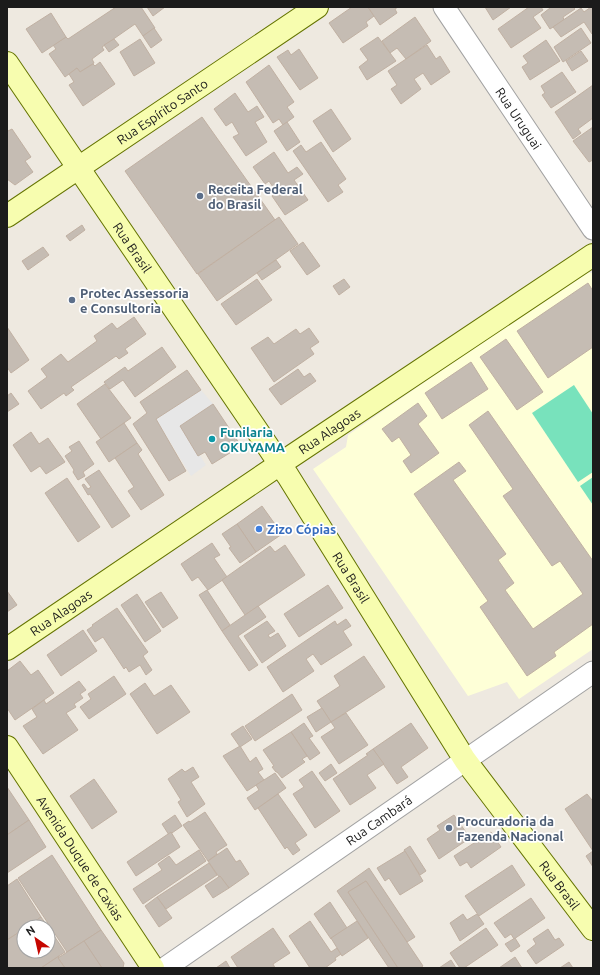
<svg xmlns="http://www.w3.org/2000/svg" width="600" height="975" font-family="Ubuntu,sans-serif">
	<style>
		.education { fill: #feffd7 }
		.pitch { fill: #78e2bc }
		.parking { fill: #e7e7e7 }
		.building { fill: #c5bcb3; stroke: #c0b0a2 }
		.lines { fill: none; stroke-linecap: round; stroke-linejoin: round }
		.street-casing { stroke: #a2a2a2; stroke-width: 23 }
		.secondary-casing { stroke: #657400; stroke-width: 24 }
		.street { stroke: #fff; stroke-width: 21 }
		.secondary { stroke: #f7fdaf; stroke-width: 22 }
		.service-dot { fill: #5c6f8a; stroke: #fff; stroke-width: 1.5 }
		.culture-dot { fill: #0f9aa8; stroke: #fff; stroke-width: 1.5 }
		.shop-dot { fill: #3f7fe0; stroke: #fff; stroke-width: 1.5 }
		.labels { text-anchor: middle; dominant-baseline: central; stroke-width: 3.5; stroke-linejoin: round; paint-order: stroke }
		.street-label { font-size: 13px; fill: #1b1b1b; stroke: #fff }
		.service-label { font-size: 13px; font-weight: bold; fill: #4e5e75; stroke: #fff; text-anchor: start }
		.culture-label { font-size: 13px; font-weight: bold; fill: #0d838f; stroke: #fff; text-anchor: start }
		.shop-label { font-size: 13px; font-weight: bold; fill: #366cbe; stroke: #fff; text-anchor: start }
	</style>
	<rect width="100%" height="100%" fill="#eee9e0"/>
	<polygon class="education" points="584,272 593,273 593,649 519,699 507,682 468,696 313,469 346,447 348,435"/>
	<g class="pitch">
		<polygon points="574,385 593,414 593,472 578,482 532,413"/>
		<polygon points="593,477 593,505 580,486"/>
	</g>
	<polygon class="parking" points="201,390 213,404 181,426 206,465 191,476 156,419"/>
	<g class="building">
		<polygon points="116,7 141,7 155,28 143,36 135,24 102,47 104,50 92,59 94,63 80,72 77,68 65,77 49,54 56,49 53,45 66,37 68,39"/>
		<polygon points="147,7 165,7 153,16"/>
		<polygon points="352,7 368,7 374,16 366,22 368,26 343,43 329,23"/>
		<polygon points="368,7 398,7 395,9 397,13 380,25"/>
		<polygon points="485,7 511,7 493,20"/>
		<polygon points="529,7 541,7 543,10 533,17 541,28 511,48 498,29"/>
		<polygon points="549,7 573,7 575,9 563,17 564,20 550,29 541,15 550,8"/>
		<polygon points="591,7 593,10 593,34 592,34 584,22 561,37 553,27 581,8 584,12"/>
		<polygon points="51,13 66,37 42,53 26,29"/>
		<polygon points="415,17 431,41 406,59 397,48 390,53 382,41"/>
		<polygon points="154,28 162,40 151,48 143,36"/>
		<polygon points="581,28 591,43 563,62 554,47"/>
		<polygon points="378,37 396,61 367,80 359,67 368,60 360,49"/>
		<polygon points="114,39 119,45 109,52 104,45"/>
		<polygon points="140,39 155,63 134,76 120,52"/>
		<polygon points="546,40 560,61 530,80 522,67 528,63 523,56"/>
		<polygon points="427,45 436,59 440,56 450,72 431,85 423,73 414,79 421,89 401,104 391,89 397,85 388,71"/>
		<polygon points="299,49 318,78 300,90 277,57 288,50 291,55"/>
		<polygon points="581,51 588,61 572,71 566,61"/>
		<polygon points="100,62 115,84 83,106 69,85 74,82 69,74 77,68 80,72 93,64 95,66"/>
		<polygon points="269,65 294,102 287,107 294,117 283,125 279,119 273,123 246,82"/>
		<polygon points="562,72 576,92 551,108 542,95 545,93 541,86"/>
		<polygon points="593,85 593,118 578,129 581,133 573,139 555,112"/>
		<polygon points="235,93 248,112 257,106 264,117 255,122 267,142 246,156 233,137 239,134 232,122 226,126 214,109"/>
		<polygon points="331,109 351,139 333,152 313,121"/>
		<polygon points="202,117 275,220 197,274 125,171"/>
		<polygon points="287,122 300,142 287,151 274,131"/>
		<polygon points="593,127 593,160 589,162 573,141"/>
		<polygon points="7,129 8,131 12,129 31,157 25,161 33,172 15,185 7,179"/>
		<polygon points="321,142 346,179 338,185 343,192 328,202 293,151 301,145 306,152"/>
		<polygon points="274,152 288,173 297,167 303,174 294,180 308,200 285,215 272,196 277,193 269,181 265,184 253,167"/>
		<polygon points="279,217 298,244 217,301 198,274"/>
		<polygon points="82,225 85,230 70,241 66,236"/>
		<polygon points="303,242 320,266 307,275 290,251"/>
		<polygon points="43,247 49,255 28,270 22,261"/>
		<polygon points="276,260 281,267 262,280 257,273"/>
		<polygon points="257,279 272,300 236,325 221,304"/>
		<polygon points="344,279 350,287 339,295 333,286"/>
		<polygon points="588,283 593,291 593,347 548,378 517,331"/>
		<polygon points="134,317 146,334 125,349 128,353 119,359 116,356 71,387 74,390 66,396 64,393 41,409 28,391 47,377 41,369 61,354 68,362 97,341 94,336 112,323 117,329"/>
		<polygon points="7,327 29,360 11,373 7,367"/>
		<polygon points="309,328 319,342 310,348 314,354 274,382 251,348 268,337 274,344 296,329 300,334"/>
		<polygon points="506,339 543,392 517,410 480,357"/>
		<polygon points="162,347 176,367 135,397 123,380 110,389 104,382 125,367 128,371"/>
		<polygon points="471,362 488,389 442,419 425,393"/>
		<polygon points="298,369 304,377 310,373 316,381 281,405 269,389"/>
		<polygon points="187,370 201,390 156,419 186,471 169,481 133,424 147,413 140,402"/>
		<polygon points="105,384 131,418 101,439 77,404"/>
		<polygon points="11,393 19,404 7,412 7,396"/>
		<polygon points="418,403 427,416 418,424 439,453 411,473 403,461 411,455 399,437 392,442 382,429"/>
		<polygon points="213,404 241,446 212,464 205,452 198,456 180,426"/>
		<polygon points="488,411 593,561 593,624 554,652 556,656 527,676 480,607 488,601 414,494 459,462 466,471 453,480 506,554 498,560 514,583 505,590 533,629 583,594 560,561 552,566 503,496 513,489 469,425"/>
		<polygon points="124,423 137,443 109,462 96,442"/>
		<polygon points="31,432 39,444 48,438 65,462 46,474 40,466 31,472 13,445"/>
		<polygon points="79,441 94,464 83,472 85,476 78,480 73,472 74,470 65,456 72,451 69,447"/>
		<polygon points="137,443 142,450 138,454 164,495 141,510 128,491 134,487 115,458"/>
		<polygon points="99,470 130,516 112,528 90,494 88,495 82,485 84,484 88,489 91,487 85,479"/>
		<polygon points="67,478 100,527 78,542 45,493"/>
		<polygon points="262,506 282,534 256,552 237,524"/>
		<polygon points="237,524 256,552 240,563 229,548 231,547 222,534"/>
		<polygon points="212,543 220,555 214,558 227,577 208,590 198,577 192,581 181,564"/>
		<polygon points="285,545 305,575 245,615 222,580 270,546 275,552"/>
		<polygon points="328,585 343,608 299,637 284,614"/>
		<polygon points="207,590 230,625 222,631 199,595"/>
		<polygon points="7,591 17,605 7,612"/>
		<polygon points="161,592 178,618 163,628 145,602"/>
		<polygon points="137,594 161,631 145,642 121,605"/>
		<polygon points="258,606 266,617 238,636 258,665 249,671 222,631"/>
		<polygon points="117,608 148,652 143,656 152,670 146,675 140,665 129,672 126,667 124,669 103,637 95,642 87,630 93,626 92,625"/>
		<polygon points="346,619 351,626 343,631 352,645 321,665 313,654 306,659 314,671 283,692 267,667 335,621 337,625"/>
		<polygon points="267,621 275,631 268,635 270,638 278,633 286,646 262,663 244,636"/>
		<polygon points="83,630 97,651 61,676 47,655"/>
		<polygon points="364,656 385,687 331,722 317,701 340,686 334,676"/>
		<polygon points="20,661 31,675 38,670 54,693 15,720 7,708 7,671"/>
		<polygon points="114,676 126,694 89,719 80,707 91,699 88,694"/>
		<polygon points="79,681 86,690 80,694 83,698 74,704 76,707 66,713 78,730 43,754 23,726 37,717 32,709 44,700 46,704"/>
		<polygon points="145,683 154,696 171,685 190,712 157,734 130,694"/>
		<polygon points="292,694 302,710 255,741 245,726"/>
		<polygon points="322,708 331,722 316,732 307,717"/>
		<polygon points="346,713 368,745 339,764 321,737 335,728 331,722"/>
		<polygon points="304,723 313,736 309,738 320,753 310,760 291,732"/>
		<polygon points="411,723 428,748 401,767 408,777 397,784 373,749"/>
		<polygon points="243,726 252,739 240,747 231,734"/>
		<polygon points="291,732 307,756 302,759 305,762 282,778 277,772 276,772 272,767 274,766 263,750"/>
		<polygon points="240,746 250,762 256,757 263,769 258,772 264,780 247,791 223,756"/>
		<polygon points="373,749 384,764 367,775 376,788 350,805 333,779 368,755 366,754"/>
		<polygon points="331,764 337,773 325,781 319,773"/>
		<polygon points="193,767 199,777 191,782 205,804 187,817 178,802 181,800 168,779 182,769 185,772"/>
		<polygon points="312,771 340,811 315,828 293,794 304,787 299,780"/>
		<polygon points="275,773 286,788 255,810 247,798 259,790 256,785"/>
		<polygon points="94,779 117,812 92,829 70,796"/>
		<polygon points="7,787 29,820 7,835"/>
		<polygon points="278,794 307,835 295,843 300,850 293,855 287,847 285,849 258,808"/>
		<polygon points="587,794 592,800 593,800 593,851 565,809"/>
		<polygon points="205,812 227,845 216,852 217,854 208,861 183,825 189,821 190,822"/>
		<polygon points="175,815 182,826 169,835 162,824"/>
		<polygon points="454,815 470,838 439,859 427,839 440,830 437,826"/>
		<polygon points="29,820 46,847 7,873 7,835"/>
		<polygon points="171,832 180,847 136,876 127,862"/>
		<polygon points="491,832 501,847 471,868 467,862 460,866 454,856"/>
		<polygon points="410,846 426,871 420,875 404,850"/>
		<polygon points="227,848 236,862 240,860 249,874 229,888 220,876 219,877 208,861"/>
		<polygon points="199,850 206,861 143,904 133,889 162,870 158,864 169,856 176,865"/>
		<polygon points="405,851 423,881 400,895 389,878 385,881 377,868"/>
		<polygon points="593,851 593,867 586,856"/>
		<polygon points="52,855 101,930 67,952 18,878"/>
		<polygon points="209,863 217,875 166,909 157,897"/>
		<polygon points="512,865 525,885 479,916 465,896"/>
		<polygon points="369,868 415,937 407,942 366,881 348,892 398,968 389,968 337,891"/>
		<polygon points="220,876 229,888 213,898 205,886"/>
		<polygon points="17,879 41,917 27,927 24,927 24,929 7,940 7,886"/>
		<polygon points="366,881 423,966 420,968 398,968 348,892"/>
		<polygon points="157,897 172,918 159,927 145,906"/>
		<polygon points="531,898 545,918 514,939 511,934 505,938 494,923"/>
		<polygon points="330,902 347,928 331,939 314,914"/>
		<polygon points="463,914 467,920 477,914 484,924 460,941 450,923"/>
		<polygon points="41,917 48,927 27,927"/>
		<polygon points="310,921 331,952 337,948 341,954 335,958 336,960 325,968 310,968 289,936"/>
		<polygon points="357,921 368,938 342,956 331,938"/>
		<polygon points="48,927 65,952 41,968 7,968 7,940 24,929 24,951 48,951"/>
		<polygon points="273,928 290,953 273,964 275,968 238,968 231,957"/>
		<polygon points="486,928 498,945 464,968 460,968 450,953"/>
		<polygon points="548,929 555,940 559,938 564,945 536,964 527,951 536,944 533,939"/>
		<polygon points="101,930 124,963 123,968 102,968 84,941"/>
		<polygon points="515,938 520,946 511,952 505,944"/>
		<polygon points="84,941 102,968 65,968 58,958"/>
		<polygon points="59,956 59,957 58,958 65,968 41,968"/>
		<polygon points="515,957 522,968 499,968"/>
		<polygon points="451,960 456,968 439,968"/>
		<polygon points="226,961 230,968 216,968"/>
		<polygon points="569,962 573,968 560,968"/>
	</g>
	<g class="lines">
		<g class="street-casing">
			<g id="street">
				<path id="s1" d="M444 7 593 229"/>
				<path id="s2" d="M165 968 593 672"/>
			</g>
		</g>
		<g class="secondary-casing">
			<g id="secondary">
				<path id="s3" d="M7 63 288 476 465 760 593 929"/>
				<path id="s4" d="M7 216 317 7"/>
				<path id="s5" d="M7 649 280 464 593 255"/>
				<path id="s6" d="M7 747 153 968"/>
			</g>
		</g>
		<use href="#street" class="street"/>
		<use href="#secondary" class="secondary"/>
	</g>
	<g class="service-dot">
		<circle cx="200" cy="196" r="4"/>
		<circle cx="72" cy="300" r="4"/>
		<circle cx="449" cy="828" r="4"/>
	</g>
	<circle class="culture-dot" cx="212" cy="439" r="4"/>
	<circle class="shop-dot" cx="259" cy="529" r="4"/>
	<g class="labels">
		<g class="street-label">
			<text stroke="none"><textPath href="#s4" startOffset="187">Rua Espírito Santo</textPath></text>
			<text stroke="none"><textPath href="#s1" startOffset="134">Rua Uruguai</textPath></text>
			<text stroke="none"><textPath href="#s3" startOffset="223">Rua Brasil</textPath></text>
			<text stroke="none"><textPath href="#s5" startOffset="389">Rua Alagoas</textPath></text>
			<text stroke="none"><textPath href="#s3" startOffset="619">Rua Brasil</textPath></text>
			<text stroke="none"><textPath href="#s5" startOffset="65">Rua Alagoas</textPath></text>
			<text stroke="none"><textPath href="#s2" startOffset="260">Rua Cambará</textPath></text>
			<text stroke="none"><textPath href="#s6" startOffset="133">Avenida Duque de Caxias</textPath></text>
			<text stroke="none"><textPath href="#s3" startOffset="991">Rua Brasil</textPath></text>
		</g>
		<g class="service-label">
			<text x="208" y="189">Receita Federal<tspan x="208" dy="15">do Brasil</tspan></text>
			<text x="80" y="293">Protec Assessoria<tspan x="80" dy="15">e Consultoria</tspan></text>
			<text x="457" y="821">Procuradoria da<tspan x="457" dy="15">Fazenda Nacional</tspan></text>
		</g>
		<g class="culture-label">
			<text x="220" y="432">Funilaria<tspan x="220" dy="15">OKUYAMA</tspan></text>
		</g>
		<g class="shop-label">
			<text x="267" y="529">Zizo Cópias</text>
		</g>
	</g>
	<rect width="600" height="975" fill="none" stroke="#1b1b1b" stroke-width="16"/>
	<g transform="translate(36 939) rotate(326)"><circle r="19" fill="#ffffff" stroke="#a4a4a4"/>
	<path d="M0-3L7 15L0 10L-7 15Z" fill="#c60600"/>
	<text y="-6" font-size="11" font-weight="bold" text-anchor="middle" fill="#1b1b1b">N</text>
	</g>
</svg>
